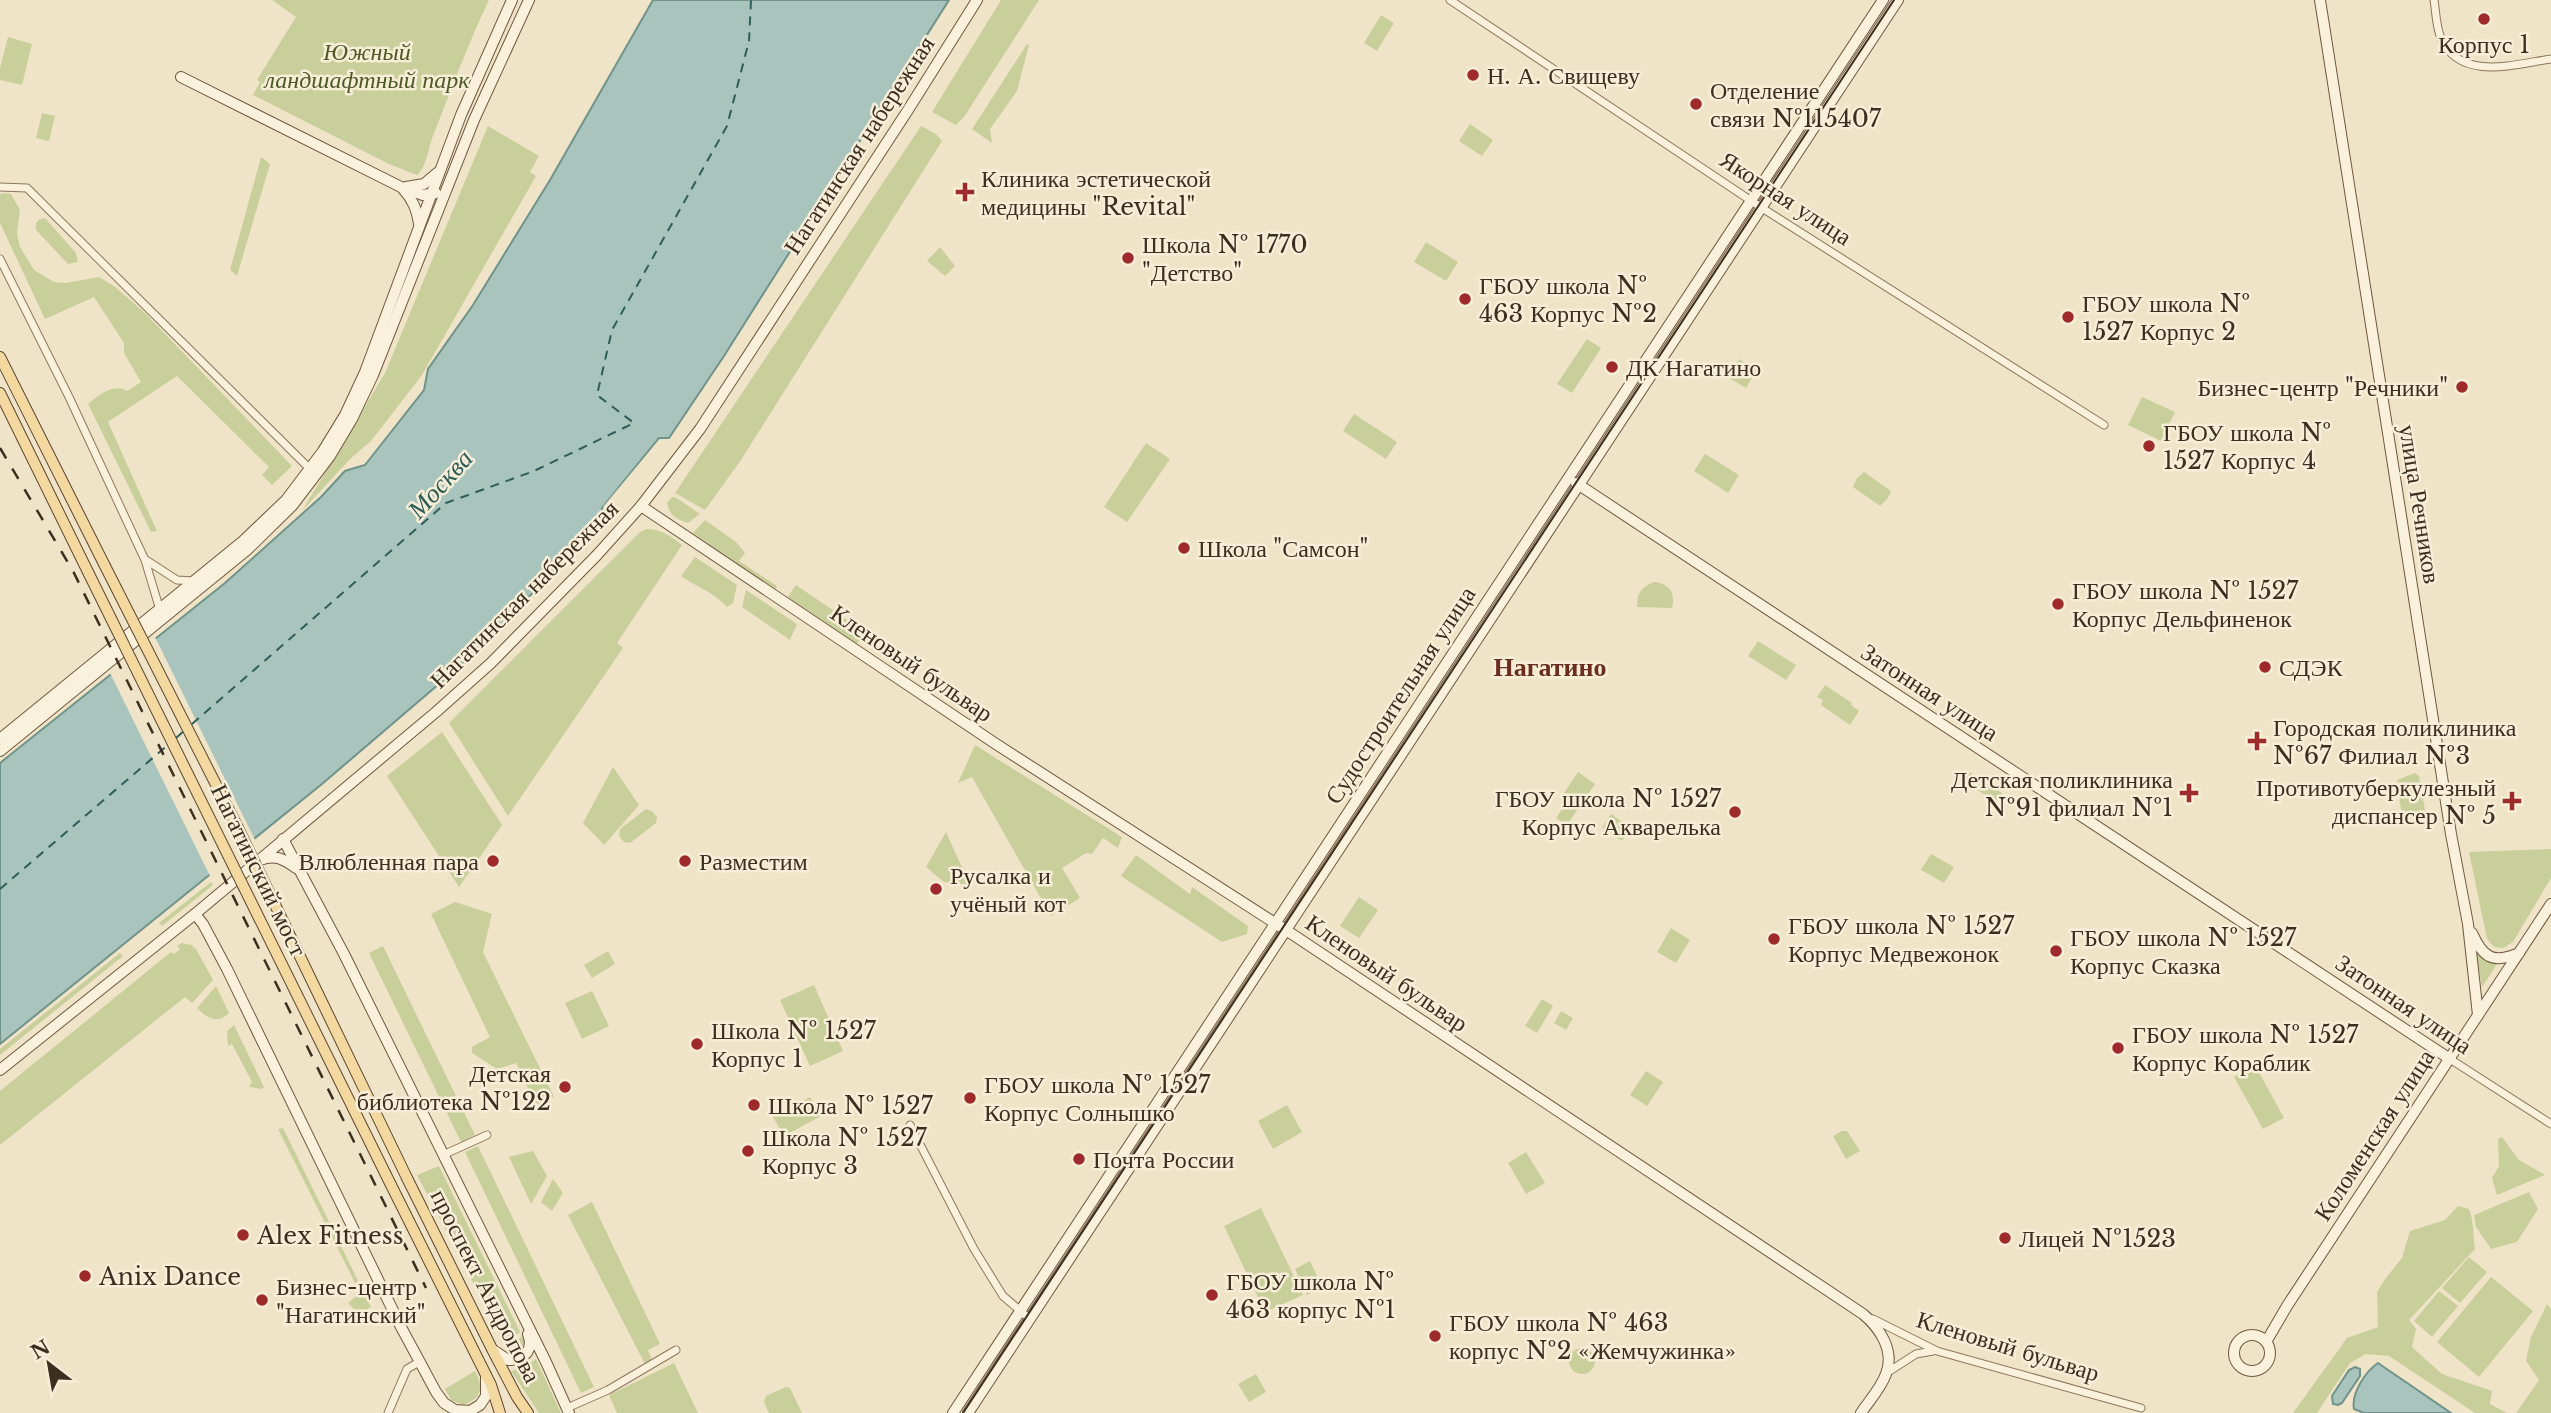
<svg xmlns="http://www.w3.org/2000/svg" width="2551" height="1413" font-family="'Libre Baskerville',serif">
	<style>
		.green { fill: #c9cf9b }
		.water { fill: #a9c4bc; stroke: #6f938a; stroke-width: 2 }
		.pier { fill: #f0e4c8 }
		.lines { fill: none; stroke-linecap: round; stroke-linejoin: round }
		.ferry { stroke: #2f5d5a; stroke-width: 2; stroke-dasharray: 9 7; stroke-linecap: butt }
		.street-casing { stroke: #8d765c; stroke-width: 9 }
		.secondary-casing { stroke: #6f573f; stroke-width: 12 }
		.primary-casing { stroke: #5b4430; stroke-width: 12 }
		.street { stroke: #faf1dc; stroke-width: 7 }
		.secondary { stroke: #faf1dc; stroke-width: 10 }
		.primary { stroke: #f3d9a0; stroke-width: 10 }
		.tram { stroke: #3d2e20; stroke-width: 2 }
		.rail { stroke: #3d2e20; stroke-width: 2.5; stroke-dasharray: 12 12; stroke-linecap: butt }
		.primary-bridge-casing { stroke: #5b4430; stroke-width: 12; stroke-linecap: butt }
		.primary-bridge { stroke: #f3d9a0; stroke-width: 10 }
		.poi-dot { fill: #9e2a2b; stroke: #f7eed8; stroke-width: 2.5 }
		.labels { text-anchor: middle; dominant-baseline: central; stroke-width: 5; stroke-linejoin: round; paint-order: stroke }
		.poi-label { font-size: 24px; fill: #3d2e20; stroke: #f7eed8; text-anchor: start }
		.park-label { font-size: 24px; font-style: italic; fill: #4d5a26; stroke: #f7eed8 }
		.street-label { font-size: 24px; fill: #3d2e20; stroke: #f7eed8 }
		.water-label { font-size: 26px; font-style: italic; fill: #2f5d5a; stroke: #f7eed8 }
		.neighbourhood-label { font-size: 26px; font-weight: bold; fill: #6b2e1e; stroke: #f7eed8 }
	</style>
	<rect width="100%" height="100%" fill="#f0e4c8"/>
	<g class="green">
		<path d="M272 0H489C468 44 451 90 433 136 428 148 427 167 417 175L389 164 253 95 260 82 257 80 296 17Z"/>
		<polygon points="1001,0 1039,0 964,117 956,125 932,112"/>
		<polygon points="1381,15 1394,23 1377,51 1364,43"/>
		<polygon points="8,37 32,44 22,85 0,80 0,68"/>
		<polygon points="1027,44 1029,45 1017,91 990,129 992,143 972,129"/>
		<polygon points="42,113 55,116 49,141 36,138"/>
		<polygon points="1470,124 1493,140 1482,156 1459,141"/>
		<polygon points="488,126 539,156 530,172 536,176 422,375 371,441 350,459 302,511 385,373"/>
		<polygon points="921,126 936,134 942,141 741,460 705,510 675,493"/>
		<polygon points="261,157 270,164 237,276 230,270"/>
		<path d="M5 193 11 194 20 210 17 234 20 247 34 270 54 282 65 283 99 277 114 286 145 313 292 466 272 485 262 475 269 467 177 376 108 422 157 531 151 532 88 404C99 395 113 383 127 391L141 382 124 353V343L94 297 45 319 0 223V194Z"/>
		<polygon points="45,218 76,253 78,262 68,264 36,230 36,223 40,219"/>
		<polygon points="1426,242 1458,262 1446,281 1414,262"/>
		<polygon points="940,247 955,266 945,276 927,261"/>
		<polygon points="1587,339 1601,348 1572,393 1557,384"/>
		<polygon points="1739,359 1757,370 1746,388 1727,377"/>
		<polygon points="2142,397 2175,412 2161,441 2128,425"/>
		<polygon points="1354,414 1397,442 1386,459 1343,431"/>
		<polygon points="1146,443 1170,459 1127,522 1104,507"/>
		<polygon points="1705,454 1739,475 1728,493 1694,471"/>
		<polygon points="1864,472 1891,491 1888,498 1880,506 1853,487 1857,478"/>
		<path d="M672 497H675L700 514 688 523C677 520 669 515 667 503Z"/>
		<polygon points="705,520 736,542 745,553 739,561 777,586 774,591 693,533"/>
		<path d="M646 529C661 529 671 536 682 545L617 643 623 648 508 816 449 723 640 532Z"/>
		<path d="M695 557 737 585 733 603 727 607C712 591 698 588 681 576Z"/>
		<path d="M1654 582C1669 583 1676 593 1672 608L1637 607C1637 593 1641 587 1654 582Z"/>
		<polygon points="796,585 865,632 856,645 787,598"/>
		<polygon points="746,590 797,624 790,640 742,607"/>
		<polygon points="1758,641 1796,665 1786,680 1748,656"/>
		<polygon points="1825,685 1852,703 1851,705 1859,711 1850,725 1821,705 1823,700 1817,697"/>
		<polygon points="442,732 502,825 459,887 387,776"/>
		<polygon points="975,745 1122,837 1118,848 1103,838 1092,854 1086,853 1062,868 1080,898 1051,916 972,777 958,783"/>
		<polygon points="613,767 639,805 604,845 583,823"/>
		<polygon points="1966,770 2002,793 1996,802 1960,779"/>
		<polygon points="1578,772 1595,784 1567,825 1556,818 1570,798 1564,793"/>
		<polygon points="2415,773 2419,776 2425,810 2403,813 2401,810 2397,780"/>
		<polygon points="646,809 652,811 657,817 656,823 630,843 624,842 619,836 620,829"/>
		<polygon points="1611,814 1631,828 1622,841 1602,828"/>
		<polygon points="946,832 970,885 944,882 926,867"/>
		<polygon points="2551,849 2551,878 2513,942 2503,948 2494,947 2487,939 2469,852"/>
		<polygon points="1931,854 1954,867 1944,883 1921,870"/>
		<polygon points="1136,855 1190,894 1192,887 1248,926 1247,934 1222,942 1121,876"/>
		<polygon points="211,882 213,885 162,926 159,923"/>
		<polygon points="1359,897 1378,910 1359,938 1340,926"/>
		<polygon points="455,902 492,914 483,952 554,1097 536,1105 516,1063 497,1069 472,1053 472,1047 490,1037 431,914"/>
		<polygon points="1671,928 1690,940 1676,963 1657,952"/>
		<polygon points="182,943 191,945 196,949 213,980 192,1003 185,997 0,1145 0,1091 171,952 174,954 180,949 177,946"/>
		<polygon points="383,946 475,1135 461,1142 369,953"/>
		<polygon points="608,951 615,964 592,978 584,965"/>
		<polygon points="2476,952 2497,964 2482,987"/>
		<polygon points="120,953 123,956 0,1055 0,1049"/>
		<polygon points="814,985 843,1051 810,1066 780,1000"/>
		<path d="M216 986 229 1013C217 1024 208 1019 197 1008Z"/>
		<polygon points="592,991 609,1026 582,1039 565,1003"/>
		<polygon points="1542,999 1553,1006 1537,1033 1525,1026"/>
		<polygon points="1561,1011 1573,1018 1566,1030 1554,1023"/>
		<polygon points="234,1025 264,1087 262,1089 249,1087 252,1082 232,1044 228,1046 227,1031"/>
		<polygon points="2255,1065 2284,1118 2263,1129 2234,1077"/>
		<polygon points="1646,1071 1663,1082 1647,1106 1630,1095"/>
		<polygon points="810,1097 821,1116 784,1136 773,1117"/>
		<polygon points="1287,1105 1302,1132 1273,1149 1258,1121"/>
		<polygon points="283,1128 371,1307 364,1311 355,1310 348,1303 360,1293 278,1129"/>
		<polygon points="1842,1131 1847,1131 1860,1151 1846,1159 1833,1136"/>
		<polygon points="2502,1137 2519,1160 2545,1175 2497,1195 2492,1178 2499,1166 2498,1139"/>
		<polygon points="478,1146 594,1387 581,1393 465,1152"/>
		<polygon points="533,1151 547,1176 531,1204 509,1157"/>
		<polygon points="1526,1152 1545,1183 1526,1194 1508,1163"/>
		<polygon points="439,1166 520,1332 504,1342 417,1175"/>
		<polygon points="553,1179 563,1193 552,1211 541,1202"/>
		<polygon points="2529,1192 2538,1209 2517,1242 2491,1249 2476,1227 2474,1215"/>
		<polygon points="592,1202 660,1344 648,1350 652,1360 645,1364 568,1215"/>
		<path d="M2458 1206 2469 1209C2474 1221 2473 1236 2475 1249L2409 1320 2416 1329 2412 1347 2442 1374 2492 1391 2490 1404 2507 1413H2475L2389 1356 2366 1354 2350 1363 2317 1413H2293L2347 1338 2378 1327 2377 1292 2385 1279 2402 1258 2410 1231 2445 1220Z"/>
		<polygon points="1261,1208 1303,1295 1265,1312 1224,1226"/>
		<polygon points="2469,1257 2487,1272 2460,1303 2442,1288"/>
		<polygon points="1310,1261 1322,1287 1307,1295 1295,1269"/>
		<polygon points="2491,1277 2533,1311 2479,1377 2437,1342"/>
		<polygon points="2439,1291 2458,1306 2432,1337 2414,1321"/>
		<polygon points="2547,1304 2551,1309 2551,1413 2516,1413 2539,1380 2526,1361 2531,1337"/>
		<polygon points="523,1336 525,1343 522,1348 513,1353 508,1352 504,1347"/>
		<circle cx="1582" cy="1361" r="13"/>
		<polygon points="536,1359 561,1413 539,1413 511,1371 524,1367"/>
		<polygon points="674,1363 698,1413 617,1413 609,1395"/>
		<path d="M475 1371C484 1388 482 1398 463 1405L451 1400 445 1389Z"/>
		<polygon points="1256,1374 1266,1392 1249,1402 1238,1384"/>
		<polygon points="786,1387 790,1388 802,1413 769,1413 764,1402 766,1396"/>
	</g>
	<g class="water">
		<polygon points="653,0 949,0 724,356 669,438 659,438 602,508 602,521 474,654 322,784 0,1044 0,763 225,583 321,497 345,471 365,465 424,390 428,369 473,305 550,180"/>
		<path d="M2378 1363 2451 1413H2364L2354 1409C2351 1393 2366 1371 2378 1363Z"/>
		<polygon points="2355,1367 2360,1369 2360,1376 2342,1403 2338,1405 2333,1404 2332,1396 2349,1370"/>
	</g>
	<g class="pier">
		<polygon points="658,441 660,442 606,509 603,507"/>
		<polygon points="154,635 256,842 211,878 109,671"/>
	</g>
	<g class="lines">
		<g class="ferry">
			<polyline points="192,724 446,503 534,471 634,423 597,395 612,330 727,126 749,41 751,0"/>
			<polyline points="176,738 185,730"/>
			<polyline points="0,889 169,744"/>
		</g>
		<g class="street-casing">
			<g id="street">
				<polyline points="1450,0 1759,206 2104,425"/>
				<path d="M2434 0C2436 12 2436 27 2441 38 2460 82 2515 64 2551 59"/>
				<polyline points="0,187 27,188 310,469"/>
				<polyline points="0,259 69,397 145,560 160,610"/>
				<polyline points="146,560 177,580 194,581"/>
				<polyline points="2450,1059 2551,1124"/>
				<polyline points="910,1125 974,1249 1003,1296 1030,1319"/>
				<polyline points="443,1155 487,1135"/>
				<polyline points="1873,1319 1937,1351 2141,1408"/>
				<polyline points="1888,1372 1916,1354 1933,1351"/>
				<polyline points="567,1408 608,1390 676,1350"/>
				<polyline points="388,1413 407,1369 419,1362"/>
			</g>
		</g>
		<g class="secondary-casing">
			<g id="secondary">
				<polyline points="2320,0 2451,834 2468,924 2478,1015"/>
				<polyline points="181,77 401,187 423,195 436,193"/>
				<polyline points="406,187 424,184 437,173"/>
				<path d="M403 189C413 200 417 210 419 224"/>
				<polyline points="1576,483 2450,1059"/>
				<path d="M641 506 996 744 1295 936 1863 1314C1880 1328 1895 1351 1886 1374 1881 1388 1869 1401 1861 1413"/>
				<polyline points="0,739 242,542 286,500 323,451 345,415 365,372 461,115 512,0"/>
				<polyline points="0,751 248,549 292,506 330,456 352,419 373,375 474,120 529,0"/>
				<polyline points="283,839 344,954 546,1362 569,1413"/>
				<path d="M260 860C275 854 284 859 296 868"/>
				<polyline points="195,914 203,924 227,969 401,1327 436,1392 444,1403 455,1410 470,1411 480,1405 486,1396 486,1377"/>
				<path d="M2472 933C2483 958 2493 964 2519 953"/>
				<polyline points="0,1070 195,914 436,712 491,663 597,555 641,506 700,429 908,110 977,0"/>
				<circle cx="2252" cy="1353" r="18"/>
				<polyline points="2266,1342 2287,1306 2551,904"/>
				<path d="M493 1350 508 1360C524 1361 534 1350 528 1334"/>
				<polyline points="953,1413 1883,0"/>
				<polyline points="968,1413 1898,0"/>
			</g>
		</g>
		<g class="primary-casing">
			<g id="primary">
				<polyline points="0,357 105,566"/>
				<polyline points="0,393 89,574"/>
				<polyline points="407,1178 492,1349 517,1397 528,1413"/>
				<polyline points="391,1185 491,1385 500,1413"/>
			</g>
		</g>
		<use href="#street" class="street"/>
		<use href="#secondary" class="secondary"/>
		<use href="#primary" class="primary"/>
		<polyline class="tram" points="963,1413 1894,0"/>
		<polyline class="rail" points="0,448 73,571 426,1288"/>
		<g class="primary-bridge-casing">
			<g id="primary-bridge">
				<polyline points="105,566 238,828 407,1178"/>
				<polyline points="89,574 391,1185"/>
			</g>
		</g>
		<use href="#primary-bridge" class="primary-bridge"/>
	</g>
	<g class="poi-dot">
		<circle cx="2484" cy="19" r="7"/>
		<circle cx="1473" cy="75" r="7"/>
		<circle cx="1696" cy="104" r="7"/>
		<path d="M961.5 181.5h7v7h7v7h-7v7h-7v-7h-7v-7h7z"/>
		<circle cx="1128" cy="258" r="7"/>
		<circle cx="1465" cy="299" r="7"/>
		<circle cx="2068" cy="317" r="7"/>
		<circle cx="1612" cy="367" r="7"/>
		<circle cx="2462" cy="387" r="7"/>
		<circle cx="2149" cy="446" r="7"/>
		<circle cx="1184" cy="548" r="7"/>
		<circle cx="2058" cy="604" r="7"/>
		<circle cx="2265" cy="667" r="7"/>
		<path d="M2253.5 730.5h7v7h7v7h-7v7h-7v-7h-7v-7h7z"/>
		<path d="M2185.5 782.5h7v7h7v7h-7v7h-7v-7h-7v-7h7z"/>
		<path d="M2508.5 790.5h7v7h7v7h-7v7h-7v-7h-7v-7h7z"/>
		<circle cx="1735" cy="812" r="7"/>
		<circle cx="493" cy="861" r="7"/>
		<circle cx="685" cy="861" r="7"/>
		<circle cx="936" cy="889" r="7"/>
		<circle cx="1774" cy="939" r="7"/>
		<circle cx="2056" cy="951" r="7"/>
		<circle cx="697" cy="1044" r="7"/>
		<circle cx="2118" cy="1048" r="7"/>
		<circle cx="565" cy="1087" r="7"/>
		<circle cx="970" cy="1098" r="7"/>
		<circle cx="754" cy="1105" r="7"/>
		<circle cx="748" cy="1151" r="7"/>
		<circle cx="1079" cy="1159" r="7"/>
		<circle cx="243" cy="1235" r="7"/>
		<circle cx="2005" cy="1238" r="7"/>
		<circle cx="85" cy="1276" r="7"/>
		<circle cx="1212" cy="1295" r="7"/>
		<circle cx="262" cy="1300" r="7"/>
		<circle cx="1435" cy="1336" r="7"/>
	</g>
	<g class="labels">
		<g class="poi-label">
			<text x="2484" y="44" text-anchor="middle">Корпус 1</text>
			<text x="1487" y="75">Н. А. Свищеву</text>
			<text x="1710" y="90">Отделение<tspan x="1710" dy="28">связи №115407</tspan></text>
			<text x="981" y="178">Клиника эстетической<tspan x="981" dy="28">медицины "Revital"</tspan></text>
			<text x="1142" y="244">Школа № 1770<tspan x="1142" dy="28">"Детство"</tspan></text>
			<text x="1479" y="285">ГБОУ школа №<tspan x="1479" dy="28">463 Корпус №2</tspan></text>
			<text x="2082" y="303">ГБОУ школа №<tspan x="2082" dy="28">1527 Корпус 2</tspan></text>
			<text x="1626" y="367">ДК Нагатино</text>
			<text x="2448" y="387" text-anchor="end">Бизнес-центр "Речники"</text>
			<text x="2163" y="432">ГБОУ школа №<tspan x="2163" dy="28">1527 Корпус 4</tspan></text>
			<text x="1198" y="548">Школа "Самсон"</text>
			<text x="2072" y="590">ГБОУ школа № 1527<tspan x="2072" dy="28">Корпус Дельфиненок</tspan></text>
			<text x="2279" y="667">СДЭК</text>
			<text x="2273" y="727">Городская поликлиника<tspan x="2273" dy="28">№67 Филиал №3</tspan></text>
			<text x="2173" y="779" text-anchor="end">Детская поликлиника<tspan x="2173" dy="28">№91 филиал №1</tspan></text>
			<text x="2496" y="787" text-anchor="end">Противотуберкулезный<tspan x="2496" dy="28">диспансер № 5</tspan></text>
			<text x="1721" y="798" text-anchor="end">ГБОУ школа № 1527<tspan x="1721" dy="28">Корпус Акварелька</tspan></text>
			<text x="479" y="861" text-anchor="end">Влюбленная пара</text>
			<text x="699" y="861">Разместим</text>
			<text x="950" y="875">Русалка и<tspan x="950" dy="28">учёный кот</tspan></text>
			<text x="1788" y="925">ГБОУ школа № 1527<tspan x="1788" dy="28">Корпус Медвежонок</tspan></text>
			<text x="2070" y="937">ГБОУ школа № 1527<tspan x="2070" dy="28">Корпус Сказка</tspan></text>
			<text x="711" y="1030">Школа № 1527<tspan x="711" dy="28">Корпус 1</tspan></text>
			<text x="2132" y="1034">ГБОУ школа № 1527<tspan x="2132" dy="28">Корпус Кораблик</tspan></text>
			<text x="551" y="1073" text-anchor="end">Детская<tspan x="551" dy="28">библиотека №122</tspan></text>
			<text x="984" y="1084">ГБОУ школа № 1527<tspan x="984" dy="28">Корпус Солнышко</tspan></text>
			<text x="768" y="1105">Школа № 1527</text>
			<text x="762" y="1137">Школа № 1527<tspan x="762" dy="28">Корпус 3</tspan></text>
			<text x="1093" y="1159">Почта России</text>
			<text x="257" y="1235">Alex Fitness</text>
			<text x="2019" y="1238">Лицей №1523</text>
			<text x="99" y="1276">Anix Dance</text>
			<text x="1226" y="1281">ГБОУ школа №<tspan x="1226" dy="28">463 корпус №1</tspan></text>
			<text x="276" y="1286">Бизнес-центр<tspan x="276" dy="28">"Нагатинский"</tspan></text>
			<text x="1449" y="1322">ГБОУ школа № 463<tspan x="1449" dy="28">корпус №2 «Жемчужинка»</tspan></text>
		</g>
		<g class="park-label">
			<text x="367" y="51">Южный<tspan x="367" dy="28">ландшафтный парк</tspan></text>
		</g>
		<g class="street-label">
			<text transform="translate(859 145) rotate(-57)">Нагатинская набережная</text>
			<text transform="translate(1786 198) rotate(33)">Якорная улица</text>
			<text transform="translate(2420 504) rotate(81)">улица Речников</text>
			<text transform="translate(524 594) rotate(-45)">Нагатинская набережная</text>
			<text transform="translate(912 663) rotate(34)">Кленовый бульвар</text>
			<text transform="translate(1930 692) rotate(33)">Затонная улица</text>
			<text transform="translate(1400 695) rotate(-57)">Судостроительная улица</text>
			<text transform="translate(259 870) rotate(64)">Нагатинский мост</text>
			<text transform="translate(1387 973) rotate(34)">Кленовый бульвар</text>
			<text transform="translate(2404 1004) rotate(34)">Затонная улица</text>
			<text transform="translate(2374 1135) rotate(-57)">Коломенская улица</text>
			<text transform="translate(486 1286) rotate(63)">проспект Андропова</text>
			<text transform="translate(2008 1346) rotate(17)">Кленовый бульвар</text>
		</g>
		<g class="water-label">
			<text transform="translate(440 484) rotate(-48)">Москва</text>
		</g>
		<g class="neighbourhood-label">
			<text x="1550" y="667">Нагатино</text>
		</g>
	</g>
	<g transform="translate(49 1364) rotate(329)" stroke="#f7eed8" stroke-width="5" paint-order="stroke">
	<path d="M0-5L12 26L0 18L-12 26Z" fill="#3d2e20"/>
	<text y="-10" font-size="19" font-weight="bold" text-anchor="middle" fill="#3d2e20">N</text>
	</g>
</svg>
